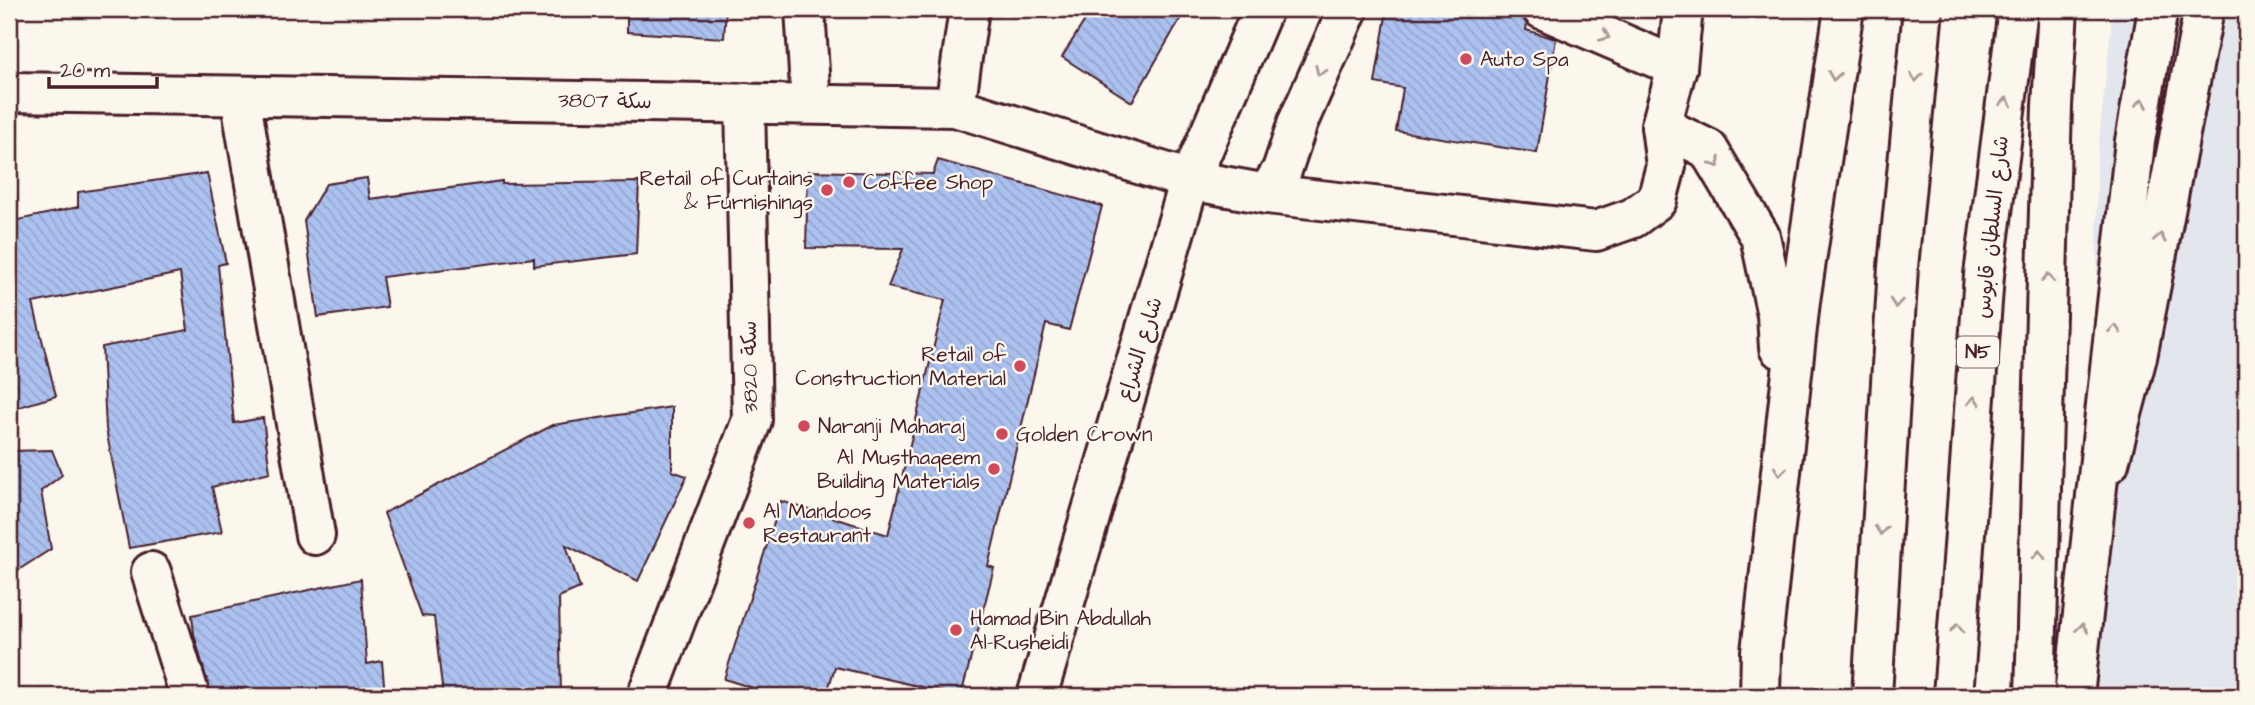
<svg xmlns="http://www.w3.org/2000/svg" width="2255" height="705" font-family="'Architects Daughter','Playpen Sans Arabic',sans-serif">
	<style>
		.built { fill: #e3e7ed }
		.building { fill: url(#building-back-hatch); stroke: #4a1f2b; stroke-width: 2 }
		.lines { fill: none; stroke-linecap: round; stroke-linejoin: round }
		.minor-casing { stroke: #4a1f2b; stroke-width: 44 }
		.highway-casing { stroke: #4a1f2b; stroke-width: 44 }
		.minor { stroke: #fbf7ec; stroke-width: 38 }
		.highway { stroke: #fbf7ec; stroke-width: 38 }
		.oneway { stroke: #ab9695 }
		.poi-dot { fill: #d1495b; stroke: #fbf7ec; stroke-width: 2.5 }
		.labels { text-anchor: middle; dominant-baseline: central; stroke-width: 5; stroke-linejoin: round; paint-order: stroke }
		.shield { fill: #fbf7ec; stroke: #7f6065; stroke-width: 2 }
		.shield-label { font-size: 19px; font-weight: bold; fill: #4a1f2b }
		.poi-label { font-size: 21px; fill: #4a1f2b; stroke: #fbf7ec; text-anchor: start }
		.street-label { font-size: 21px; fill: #4a1f2b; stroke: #fbf7ec }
	</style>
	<defs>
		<pattern id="building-back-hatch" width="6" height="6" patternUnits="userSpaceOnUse" patternTransform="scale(1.75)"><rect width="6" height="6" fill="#abc1ef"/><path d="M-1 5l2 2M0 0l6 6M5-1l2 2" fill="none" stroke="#95a5cd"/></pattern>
	</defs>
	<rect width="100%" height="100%" fill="#fbf7ec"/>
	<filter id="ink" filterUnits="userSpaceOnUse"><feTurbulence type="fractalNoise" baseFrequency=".0143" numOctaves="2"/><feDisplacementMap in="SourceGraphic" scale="14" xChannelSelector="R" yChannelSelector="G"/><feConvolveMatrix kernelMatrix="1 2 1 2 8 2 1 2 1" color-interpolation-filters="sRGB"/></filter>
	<g filter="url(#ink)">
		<polygon class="built" points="2113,9 2246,9 2246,696 2096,696 2097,159"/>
		<g class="building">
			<polygon points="627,9 726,9 724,38 627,32"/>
			<polygon points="1092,9 1186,9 1132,102 1062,57"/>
			<polygon points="1387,9 1500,9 1520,12 1527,24 1526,30 1556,39 1537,153 1396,131 1403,88 1375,83"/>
			<polygon points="938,160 1102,206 1069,330 1046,324 988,566 994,568 961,696 835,667 826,696 779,696 724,679 781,501 888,535 945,300 888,287 903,249 806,248 808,171 933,174"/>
			<polygon points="207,173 226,263 218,265 234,423 263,418 270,472 212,487 222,532 129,548 106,429 102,347 188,330 180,273 33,303 56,396 9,410 9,222 78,207 78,192"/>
			<polygon points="367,178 370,199 502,181 502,184 639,182 636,254 534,266 534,258 382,277 387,307 318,317 304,221 326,184"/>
			<polygon points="672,407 672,471 687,476 638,581 566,545 580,588 559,597 561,696 443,696 434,617 422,616 384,513 553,425"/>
			<polygon points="52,450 62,475 41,491 51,549 9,576 9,451"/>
			<polygon points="361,579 367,664 382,661 385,696 211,696 194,634 192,615"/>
		</g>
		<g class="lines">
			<g class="minor-casing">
				<g id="minor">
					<polyline points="805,9 811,104"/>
					<polyline points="1542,9 1677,67"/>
					<polyline points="9,92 955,107 1190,180 1267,194 1596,231 1633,218 1657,200 1666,166 1661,126 1677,67 1683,9"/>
					<polyline points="240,96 315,535"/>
					<polyline points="955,107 969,9"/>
					<polyline points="1267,194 1282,170 1298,122 1348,9"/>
					<polyline points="2109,463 2137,357 2204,9"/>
					<polyline points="151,572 190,696"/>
					<polyline points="647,696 752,420 745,103"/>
					<polyline points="1037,696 1190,180 1263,9"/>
				</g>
			</g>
			<g class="highway-casing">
				<g id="highway">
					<polyline points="1661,126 1708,149 1760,236 1777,315 1779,348"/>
					<polyline points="1760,696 1761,652 1800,301 1844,9"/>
					<polyline points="1872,696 1898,267 1923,9"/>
					<polyline points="1953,696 1984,275 2018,9"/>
					<polyline points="2035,696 2052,106 2058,9"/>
					<polyline points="2074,696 2135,141 2158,9"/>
				</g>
			</g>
			<use href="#minor" class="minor"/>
			<use href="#highway" class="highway"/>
		</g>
		<defs><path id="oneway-chevron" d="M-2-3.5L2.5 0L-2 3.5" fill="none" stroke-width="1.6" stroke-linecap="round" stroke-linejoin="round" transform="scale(1.75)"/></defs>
		<g class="oneway">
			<use href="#oneway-chevron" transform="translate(1605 36) rotate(23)"/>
			<use href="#oneway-chevron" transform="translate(1320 71) rotate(114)"/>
			<use href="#oneway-chevron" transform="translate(1834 76) rotate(99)"/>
			<use href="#oneway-chevron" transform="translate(1916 77) rotate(95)"/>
			<use href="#oneway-chevron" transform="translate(2006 102) rotate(-83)"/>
			<use href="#oneway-chevron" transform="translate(2142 103) rotate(-80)"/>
			<use href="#oneway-chevron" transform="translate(1716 163) rotate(58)"/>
			<use href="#oneway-chevron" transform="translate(2160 238) rotate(-79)"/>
			<use href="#oneway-chevron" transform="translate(2048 278) rotate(-88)"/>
			<use href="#oneway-chevron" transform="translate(1896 303) rotate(94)"/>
			<use href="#oneway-chevron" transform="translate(2115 329) rotate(-84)"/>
			<use href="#oneway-chevron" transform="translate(1974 401) rotate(-86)"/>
			<use href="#oneway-chevron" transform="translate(1780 471) rotate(96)"/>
			<use href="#oneway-chevron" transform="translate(1881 530) rotate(94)"/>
			<use href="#oneway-chevron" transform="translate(2039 555) rotate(-88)"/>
			<use href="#oneway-chevron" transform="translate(1957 628) rotate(-86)"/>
			<use href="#oneway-chevron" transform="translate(2082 628) rotate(-83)"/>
		</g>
	</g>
	<g class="poi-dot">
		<circle cx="1466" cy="59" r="7"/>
		<circle cx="849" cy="182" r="7"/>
		<circle cx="827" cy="190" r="7"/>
		<circle cx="1020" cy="366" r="7"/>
		<circle cx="804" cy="426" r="7"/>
		<circle cx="1002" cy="434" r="7"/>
		<circle cx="994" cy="469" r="7"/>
		<circle cx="749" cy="523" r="7"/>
		<circle cx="956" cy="630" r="7"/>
	</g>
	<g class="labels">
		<rect class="shield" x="1957" y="336.5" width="42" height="31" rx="5"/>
		<g class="shield-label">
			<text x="1978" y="352">N5</text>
		</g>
		<g class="poi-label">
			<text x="1480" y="59">Auto Spa</text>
			<text x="813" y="178" text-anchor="end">Retail of Curtains<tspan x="813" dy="24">&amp; Furnishings</tspan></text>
			<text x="863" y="182">Coffee Shop</text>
			<text x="1006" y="354" text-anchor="end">Retail of<tspan x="1006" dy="24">Construction Material</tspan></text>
			<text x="818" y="426">Naranji Maharaj</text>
			<text x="1016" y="434">Golden Crown</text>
			<text x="980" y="457" text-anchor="end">Al Musthaqeem<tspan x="980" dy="24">Building Materials</tspan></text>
			<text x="763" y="511">Al Mandoos<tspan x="763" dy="24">Restaurant</tspan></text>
			<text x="970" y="618">Hamad Bin Abdullah<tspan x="970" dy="24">Al-Rusheidi</tspan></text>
		</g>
		<g class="street-label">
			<text transform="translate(605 101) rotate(1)">سكة 3807</text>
			<text transform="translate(1992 227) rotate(-84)">شارع السلطان قابوس</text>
			<text transform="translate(1140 349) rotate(-73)">شارع الشراع</text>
			<text transform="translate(750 367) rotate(-91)">سكة 3820</text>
		</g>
	</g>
	<rect width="2255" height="705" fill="none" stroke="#fbf7ec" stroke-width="35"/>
	<rect x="18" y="18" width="2220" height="670" fill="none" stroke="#4a1f2b" stroke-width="2.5" filter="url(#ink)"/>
	<path d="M49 77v10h108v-10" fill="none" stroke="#4a1f2b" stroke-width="3.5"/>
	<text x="60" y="77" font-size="21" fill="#4a1f2b" stroke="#fbf7ec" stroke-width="5" paint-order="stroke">20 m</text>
</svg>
